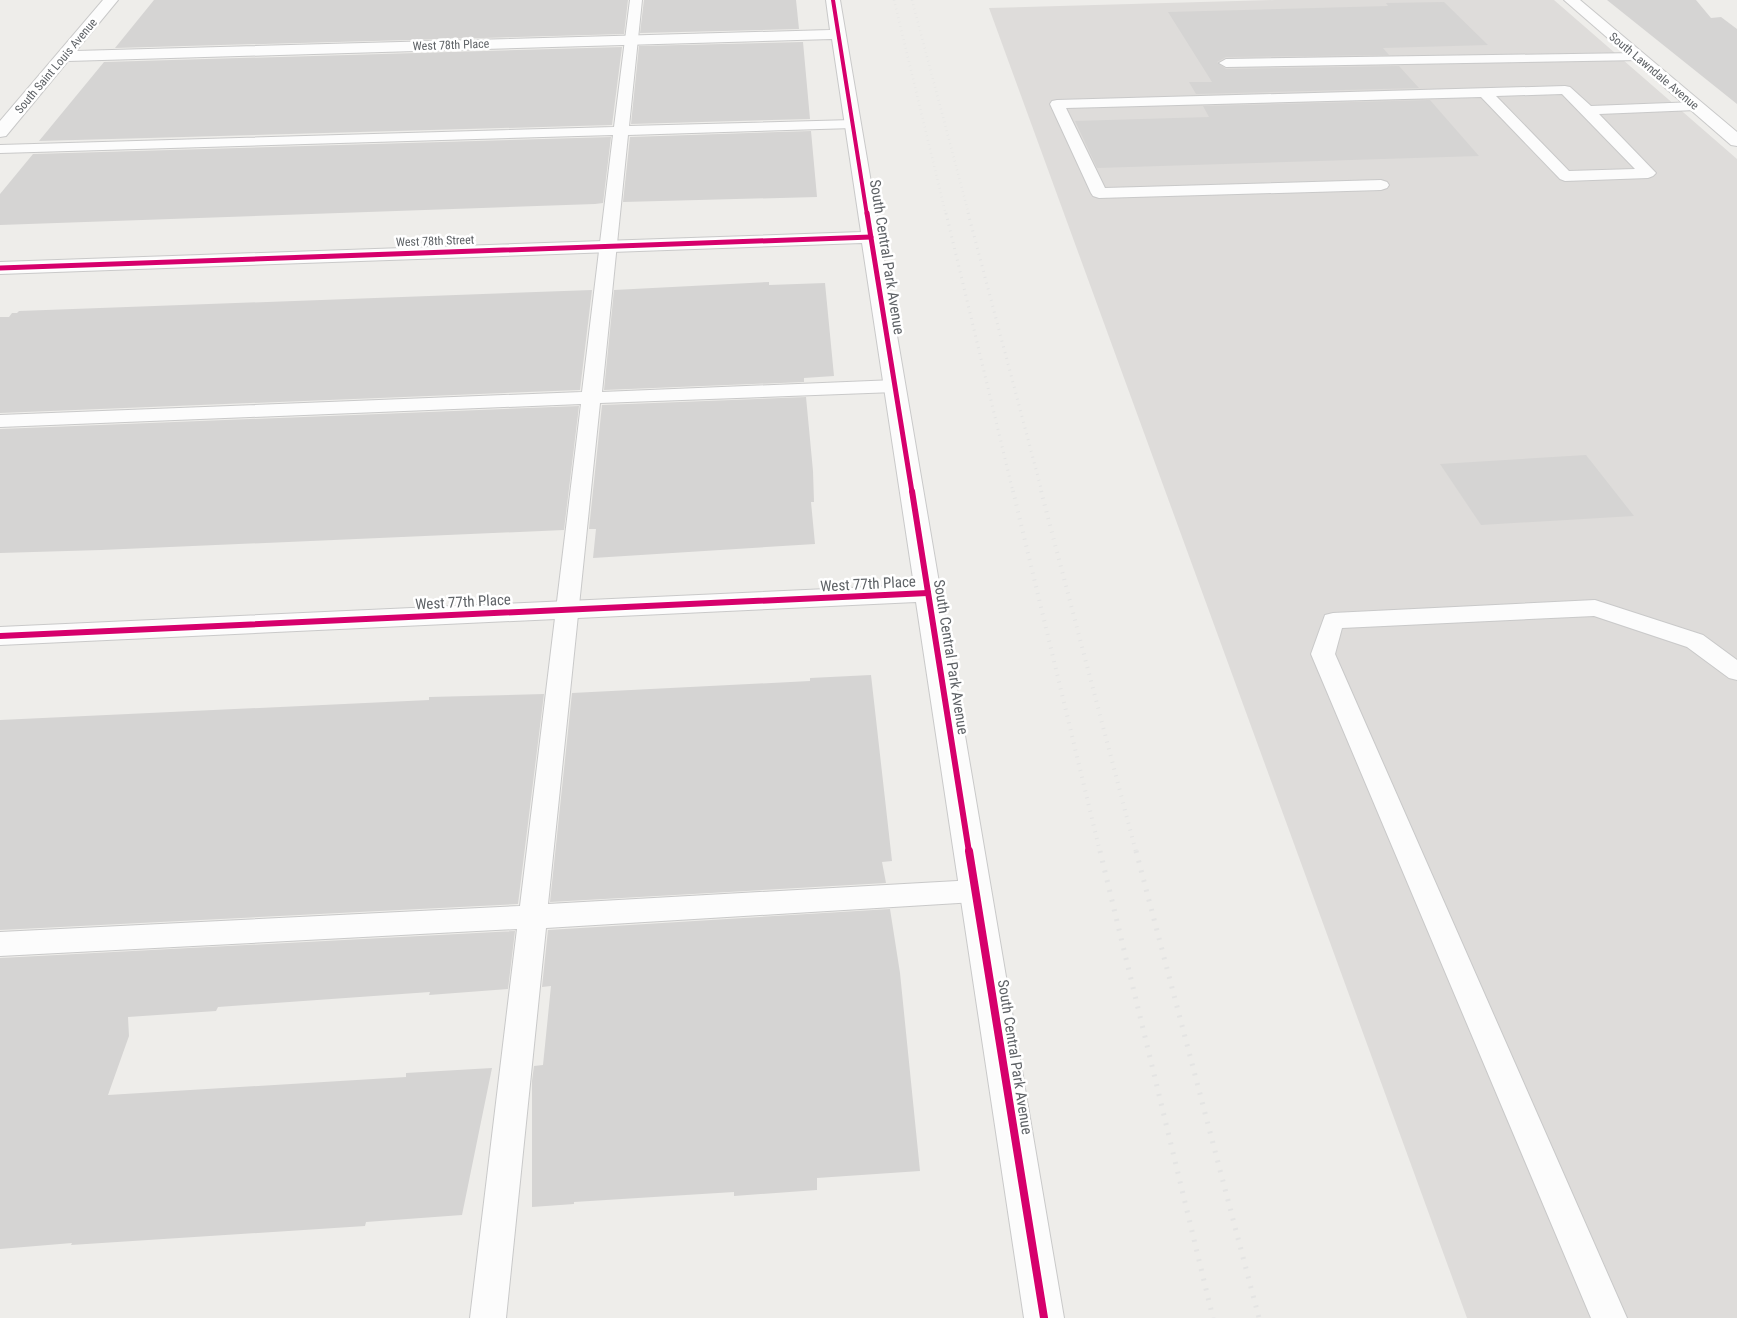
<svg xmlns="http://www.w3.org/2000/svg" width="1737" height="1318" font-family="'Roboto Condensed',sans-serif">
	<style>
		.industrial { fill: #dedcda }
		.building { fill: #d5d4d3 }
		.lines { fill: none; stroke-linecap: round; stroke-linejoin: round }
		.service-casing { stroke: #c9c9c9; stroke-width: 2 }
		.minor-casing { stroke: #c9c9c9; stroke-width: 2 }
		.service { fill: #fcfcfc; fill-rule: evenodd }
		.minor { fill: #fcfcfc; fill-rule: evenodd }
		.rail-far3 { stroke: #e4e4e3; stroke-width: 2.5; stroke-dasharray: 0.5 4; stroke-linecap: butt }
		.rail-far2 { stroke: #e4e4e3; stroke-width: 3; stroke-dasharray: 1 5; stroke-linecap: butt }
		.rail-far1 { stroke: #e4e4e3; stroke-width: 4; stroke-dasharray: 1 6; stroke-linecap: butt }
		.rail { stroke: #e4e4e3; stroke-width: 5; stroke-dasharray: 2 8; stroke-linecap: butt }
		.cycleway-far3-casing { stroke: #fff; stroke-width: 5.5 }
		.cycleway-far2-casing { stroke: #fff; stroke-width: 8 }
		.cycleway-far1-casing { stroke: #fff; stroke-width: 9 }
		.cycleway-casing { stroke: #fff; stroke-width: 11 }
		.cycleway-far3 { stroke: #d6006c; stroke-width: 4 }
		.cycleway-far2 { stroke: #d6006c; stroke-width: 5 }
		.cycleway-far1 { stroke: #d6006c; stroke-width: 6 }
		.cycleway { stroke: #d6006c; stroke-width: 8 }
		.labels { text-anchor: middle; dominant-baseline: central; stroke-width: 5; stroke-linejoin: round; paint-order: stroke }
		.far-street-label { font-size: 12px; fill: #5f6367; stroke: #fff }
		.street-label { font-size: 15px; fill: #5f6367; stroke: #fff }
	</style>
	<rect width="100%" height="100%" fill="#eeedea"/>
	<polygon class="industrial" points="1275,0 1554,0 1737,159 1737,1318 1467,1318 989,8"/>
	<g class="building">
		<polygon points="154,0 628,0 624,34 115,48"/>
		<polygon points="644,0 796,0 799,29 640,33"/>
		<polygon points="1607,0 1696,0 1711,18 1721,17 1737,29 1737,104"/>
		<polygon points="1444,2 1488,45 1383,48 1389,55 1226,57 1217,62 1226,69 1399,66 1419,88 1196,94 1189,82 1212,82 1168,12 1388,6 1386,3"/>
		<polygon points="803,42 810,119 631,124 639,46"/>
		<polygon points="622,47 612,125 39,141 104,62"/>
		<polygon points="1430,100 1479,156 1097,168 1075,121 1209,117 1203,106"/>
		<polygon points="811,131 817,197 623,202 630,137"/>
		<polygon points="611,137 603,203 595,204 0,225 0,194 33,154"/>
		<polygon points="769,282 769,285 825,283 834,376 804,378 804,382 604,390 614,290"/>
		<polygon points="592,290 580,390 0,413 0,317 9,317 12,313 17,313 19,311"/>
		<polygon points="806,397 813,471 814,502 811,502 815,544 593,558 596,529 589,529 602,405"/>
		<polygon points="579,406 564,530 101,550 0,553 0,429"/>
		<polygon points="1586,455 1634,516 1481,525 1440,464"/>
		<polygon points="871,675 892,861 882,862 886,883 550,902 572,693 810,681 810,678"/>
		<polygon points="544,694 518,904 0,930 0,720 429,700 429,697"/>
		<polygon points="890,909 900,973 920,1171 817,1178 817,1190 734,1196 734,1192 574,1202 574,1204 532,1207 532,1081 534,1066 543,1065 551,986 542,987 548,930"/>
		<polygon points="515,931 508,989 429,995 430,992 218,1007 216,1011 128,1017 129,1036 108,1095 406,1077 406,1073 492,1068 462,1215 366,1222 365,1226 71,1245 72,1243 0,1249 0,958"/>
	</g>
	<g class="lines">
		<g class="service-casing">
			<g id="service">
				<polygon points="630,0 642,0 629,126 853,120 858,121 860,124 858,127 853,128 628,135 602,392 895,380 902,382 905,386 902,390 895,392 600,403 548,904 975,880 985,883 989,891 985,899 975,902 546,928 506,1318 470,1318 517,929 0,956 0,932 520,906 581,404 0,427 0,415 582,392 613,135 0,153 0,145 614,127"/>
				<polygon points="1637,53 1642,54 1644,57 1642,60 1226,67 1219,63 1226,59"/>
				<path d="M1565 86 1570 87 1591 106 1696 102 1701 103 1703 106 1701 109 1696 110 1599 114 1656 173 1653 176 1648 178 1565 181 1560 179 1481 97 1066 108 1105 188 1381 180 1387 182 1389 185 1387 188 1381 190 1099 198 1093 196 1091 193 1050 104 1052 101 1057 100ZM1562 94 1635 169 1569 171 1496 96Z"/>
				<polygon points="1595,600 1703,635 1737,660 1737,680 1729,678 1687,647 1594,616 1342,628 1335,654 1627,1318 1591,1318 1311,654 1325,615 1333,613"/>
			</g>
		</g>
		<g class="minor-casing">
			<g id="minor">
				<polygon points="103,0 118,0 76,51 830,30 826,0 840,0 1064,1318 1024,1318 916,602 0,645 0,627 914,585 862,243 0,274 0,262 861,232 832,39 68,61 6,136 0,137 0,121"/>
				<polygon points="1564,0 1580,0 1737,132 1737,146 1731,145"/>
			</g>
		</g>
		<use href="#service" class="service"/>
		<use href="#minor" class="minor"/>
		<g class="rail-far3">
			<polyline points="894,0 946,215"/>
			<polyline points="912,0 969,215"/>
		</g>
		<g class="rail-far2">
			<polyline points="946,213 1013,492"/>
			<polyline points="968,213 1042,492"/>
		</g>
		<g class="rail-far1">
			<polyline points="1013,491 1100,852"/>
			<polyline points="1041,491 1136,852"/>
		</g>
		<g class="rail">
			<polyline points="1100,851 1213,1318"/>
			<polyline points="1136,851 1259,1318"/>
		</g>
		<g class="cycleway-far3-casing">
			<polyline id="cycleway-far3" points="833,0 867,215"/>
		</g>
		<g class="cycleway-far2-casing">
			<g id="cycleway-far2">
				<polyline points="867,213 912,492"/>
				<polyline points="0,268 871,237"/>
			</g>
		</g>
		<g class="cycleway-far1-casing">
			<g id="cycleway-far1">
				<polyline points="912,491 969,852"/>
				<polyline points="0,636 928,593"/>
			</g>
		</g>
		<g class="cycleway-casing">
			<polyline id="cycleway" points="969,851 1044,1318"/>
		</g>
		<use href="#cycleway-far3" class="cycleway-far3"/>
		<use href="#cycleway-far2" class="cycleway-far2"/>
		<use href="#cycleway-far1" class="cycleway-far1"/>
		<use href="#cycleway" class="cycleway"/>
	</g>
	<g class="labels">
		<g class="far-street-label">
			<text transform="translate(451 45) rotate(-2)">West 78th Place</text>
			<text transform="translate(56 66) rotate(-50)">South Saint Louis Avenue</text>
			<text transform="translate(1654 71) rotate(40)">South Lawndale Avenue</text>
			<text transform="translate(435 241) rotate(-2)">West 78th Street</text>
		</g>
		<g class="street-label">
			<text transform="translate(887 257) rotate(81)">South Central Park Avenue</text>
			<text transform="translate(868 584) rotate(-3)">West 77th Place</text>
			<text transform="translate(463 602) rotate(-3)">West 77th Place</text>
			<text transform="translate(951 657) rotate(81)">South Central Park Avenue</text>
			<text transform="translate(1015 1057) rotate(81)">South Central Park Avenue</text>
		</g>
	</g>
</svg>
